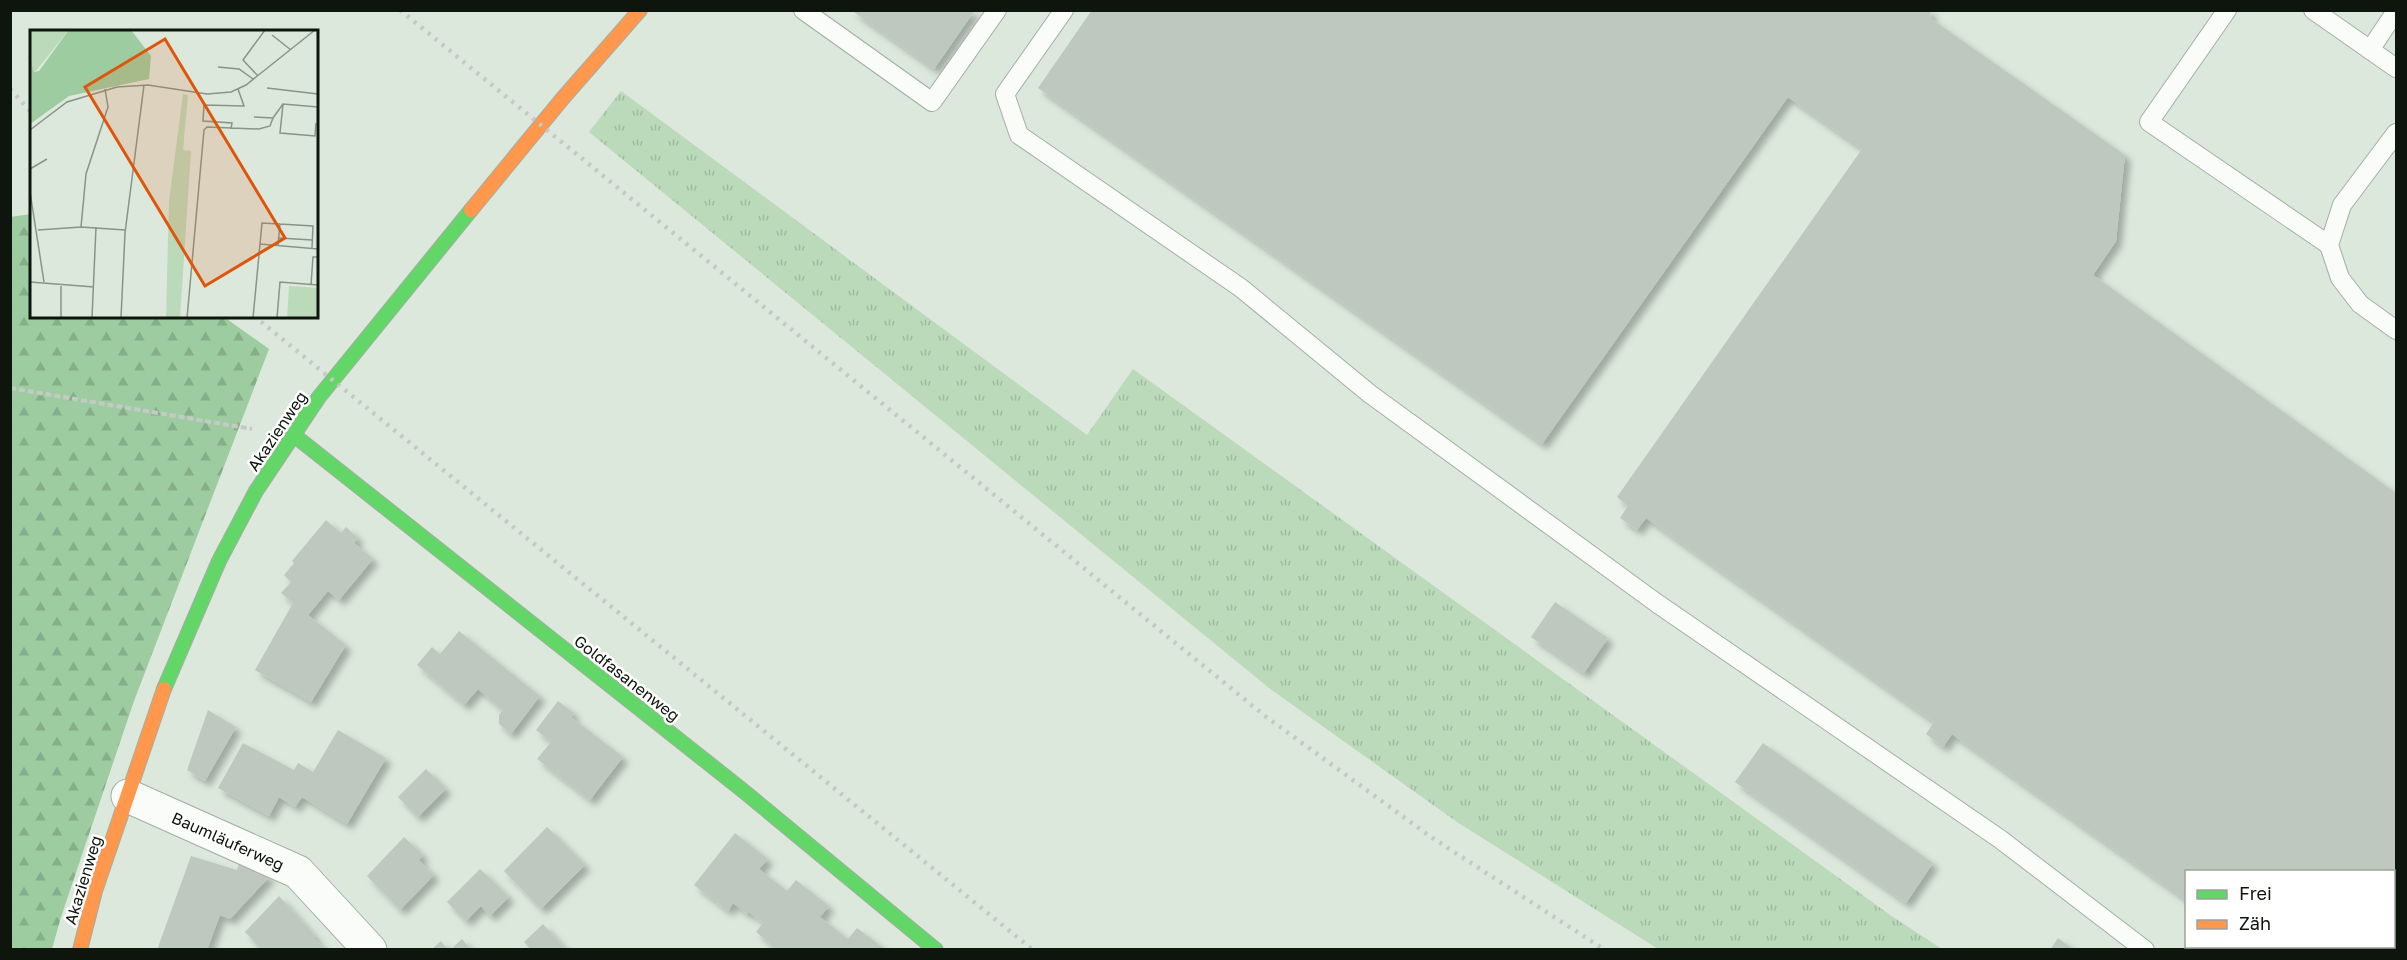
<svg xmlns="http://www.w3.org/2000/svg" width="2407" height="960" font-family="'Golos Text',sans-serif">
	<style>
		.grass { fill: url(#grass-tufts) }
		.forest { fill: url(#forest-firs) }
		.building { fill: #bec8be; filter: url(#shadow) }
		.lines { fill: none; stroke-linecap: round; stroke-linejoin: round }
		.lane-casing { stroke: #a4aea4; stroke-width: 20 }
		.street-casing { stroke: #a4aea4; stroke-width: 35 }
		.fast-casing { stroke: #a4aea4; stroke-width: 16 }
		.slow-casing { stroke: #a4aea4; stroke-width: 16 }
		.path { stroke: #c6cac6; stroke-width: 4; stroke-dasharray: 6 3; stroke-linecap: butt }
		.lane { stroke: #fafcfa; stroke-width: 18 }
		.street { stroke: #fafcfa; stroke-width: 33 }
		.fast { stroke: #63d668; stroke-width: 14 }
		.slow { stroke: #ff974d; stroke-width: 14 }
		.rail { stroke: #c5c9c5; stroke-width: 4.5; stroke-dasharray: 3 6; stroke-linecap: butt }
		.labels { text-anchor: middle; dominant-baseline: central; stroke-width: 5; stroke-linejoin: round; paint-order: stroke }
		.street-label { font-size: 16px; fill: #0d150d; stroke: #fff }
		.inset-road { fill: none; stroke: #899489; stroke-width: 1.5 }
		.view { fill: #dd560c; fill-opacity: 0.15; stroke: #dd560c; stroke-width: 3 }
		.inset-edge { fill: none; stroke: #0d150d; stroke-width: 3 }
	</style>
	<defs>
		<pattern id="grass-tufts" width="24" height="20" patternUnits="userSpaceOnUse" patternTransform="scale(1.5)"><rect width="24" height="20" fill="#badaba"/><path d="M3 7l-1-3M5 7V3M7 7l1-3M15 17l-1-3M17 17v-4M19 17l1-3" fill="none" stroke="#9fba9f"/></pattern>
		<pattern id="forest-firs" width="22" height="20" patternUnits="userSpaceOnUse" patternTransform="scale(1.5)"><rect width="22" height="20" fill="#9dcca0"/><path d="M5 1l3.5 6h-7zM16 11l3.5 6h-7z" fill="#86ae89"/></pattern>
		<filter id="shadow"><feDropShadow dx="5.5" dy="5.5" stdDeviation="3" flood-color="#0004"/></filter>
	</defs>
	<rect width="100%" height="100%" fill="#dce8dc"/>
	<polygon class="grass" points="621,91 1087,435 1133,369 1893,917 1942,949 1658,949 1457,822 1269,688 589,132"/>
	<polygon class="forest" points="31,214 32,316 224,317 269,349 134,701 61,917 52,949 11,950 10,217"/>
	<g class="building">
		<polygon points="851,10 975,10 934,69"/>
		<polygon points="1092,10 1931,10 1930,18 2125,155 2116,241 2093,275 2396,493 2396,938 2394,942 2394,872 2186,872 2186,900 1952,734 1943,747 1926,734 1934,722 1646,518 1637,530 1620,518 1628,506 1617,497 1862,149 1788,97 1542,444 1038,88"/>
		<polygon points="326,520 341,533 346,527 358,538 354,543 373,559 339,600 328,591 308,615 346,645 311,702 255,670 293,603 281,593 291,582 284,575 294,563 292,561"/>
		<polygon points="1555,602 1608,638 1584,673 1531,637"/>
		<polygon points="459,631 540,696 511,734 499,724 499,715 503,710 478,689 464,705 417,665 432,647 440,654"/>
		<polygon points="558,701 574,713 571,717 623,757 590,800 537,759 551,742 536,730"/>
		<polygon points="208,710 236,727 205,781 187,770"/>
		<polygon points="338,730 386,758 347,824 302,797 295,807 279,797 269,816 218,788 243,743 294,770 298,763 313,772"/>
		<polygon points="1763,743 1933,863 1906,903 1735,782"/>
		<polygon points="426,769 446,789 418,817 398,797"/>
		<polygon points="547,827 585,865 541,909 504,871"/>
		<polygon points="735,833 768,859 759,869 787,891 796,880 829,906 820,917 848,939 857,928 886,950 778,950 756,932 763,923 749,912 747,914 733,903 728,911 694,885"/>
		<polygon points="404,837 423,855 419,860 434,875 400,910 367,876"/>
		<polygon points="191,856 237,870 239,863 270,876 230,919 220,915 207,950 157,950"/>
		<polygon points="480,869 509,897 490,916 481,906 466,921 447,902"/>
		<polygon points="279,896 315,936 313,937 326,950 263,950 245,932"/>
		<polygon points="543,924 566,950 531,950 524,942"/>
		<polygon points="2058,938 2074,950 2050,950"/>
		<polygon points="462,939 471,950 450,950"/>
		<polygon points="441,941 448,950 431,950"/>
		<polygon points="2252,946 2391,946 2389,950 2256,950"/>
	</g>
	<g class="lines">
		<g class="lane-casing">
			<g id="lane">
				<polyline points="803,10 932,102 997,10"/>
				<polyline points="1064,10 1005,94 1019,135 1241,288 1370,394 1658,604 2000,839 2145,950"/>
				<polyline points="2227,10 2149,122 2329,245"/>
				<polyline points="2313,10 2396,68"/>
				<polyline points="2370,50 2396,11"/>
				<polyline points="2396,133 2342,205 2329,245 2340,278 2360,304 2396,330"/>
			</g>
		</g>
		<g class="street-casing">
			<polyline id="street" points="128,796 298,872 370,950"/>
		</g>
		<g class="fast-casing">
			<g id="fast">
				<polyline points="295,436 741,789 936,950"/>
				<polyline points="164,689 219,561 256,491 319,397 471,210"/>
			</g>
		</g>
		<g class="slow-casing">
			<g id="slow">
				<polyline points="471,210 563,98 640,10"/>
				<polyline points="80,950 95,891 164,689"/>
			</g>
		</g>
		<polyline class="path" points="10,388 252,429"/>
		<use href="#lane" class="lane"/>
		<use href="#street" class="street"/>
		<use href="#fast" class="fast"/>
		<use href="#slow" class="slow"/>
		<g class="rail">
			<polyline points="400,10 1265,716 1431,837 1605,950"/>
			<polyline points="10,89 32,113"/>
			<polyline points="254,316 1033,950"/>
		</g>
	</g>
	<g class="labels">
		<g class="street-label">
			<text transform="translate(277 431) rotate(-56)">Akazienweg</text>
			<text transform="translate(627 678) rotate(38)">Goldfasanenweg</text>
			<text transform="translate(228 841) rotate(24)">Baumläuferweg</text>
			<text transform="translate(83 880) rotate(-73)">Akazienweg</text>
		</g>
	</g>
	<g transform="translate(30 30)">
		<rect width="288" height="288" fill="#dce8dc"/>
		<path d="M153 64 158 65 153 120 161 121 150 288H136L139 171Z" fill="#badaba"/>
		<path d="M39 0H101L121 26 119 49 39 66 0 94V25L4 42 9 41Z" fill="#9dcca0"/>
		<path d="M0 0H39L4 43 0 25ZM259 256 288 258V287L257 288Z" fill="#badaba"/>
		<path class="inset-road" d="M242 5 261 20M188 37 209 39 223 49M228 46 213 30 235 0M237 58 288 64M224 87 243 88 253 74M286 93 285 106 250 103 253 74 288 77M201 99 202 93 173 91 174 75 214 76 208 59M0 100 37 72 87 57 118 55 177 64 201 62 216 55 285 0M0 139 17 129M0 162 14 252M51 197 56 144 78 77 75 59M8 200 51 197 95 200M249 208 282 210M230 214 232 193 250 194M248 215 250 194 283 196 282 218M0 252 64 257M31 254V288M281 255 283 227H288M62 288 66 197M91 288 95 203 114 55M157 288 174 100 177 97 229 99 240 96 243 88M223 288 230 214 288 219M247 288 250 252 288 255"/>
		<path class="view" d="M135 9 255 208 175 256 55 57Z"/>
		<rect width="288" height="288" class="inset-edge"/>
	</g>
	<rect width="2407" height="960" fill="none" stroke="#0d150d" stroke-width="24"/>
	<rect x="2185" y="870" width="210" height="78" fill="#ffffff" stroke="#9ea19e" stroke-width="1.5"/>
	<rect x="2197" y="890" width="30" height="9" fill="#63d668" stroke="#9ea19e" stroke-width="1.5"/>
	<text x="2239" y="900" font-size="18" fill="#0d150d">Frei</text>
	<rect x="2197" y="920" width="30" height="9" fill="#ff974d" stroke="#9ea19e" stroke-width="1.5"/>
	<text x="2239" y="930" font-size="18" fill="#0d150d">Zäh</text>
</svg>
